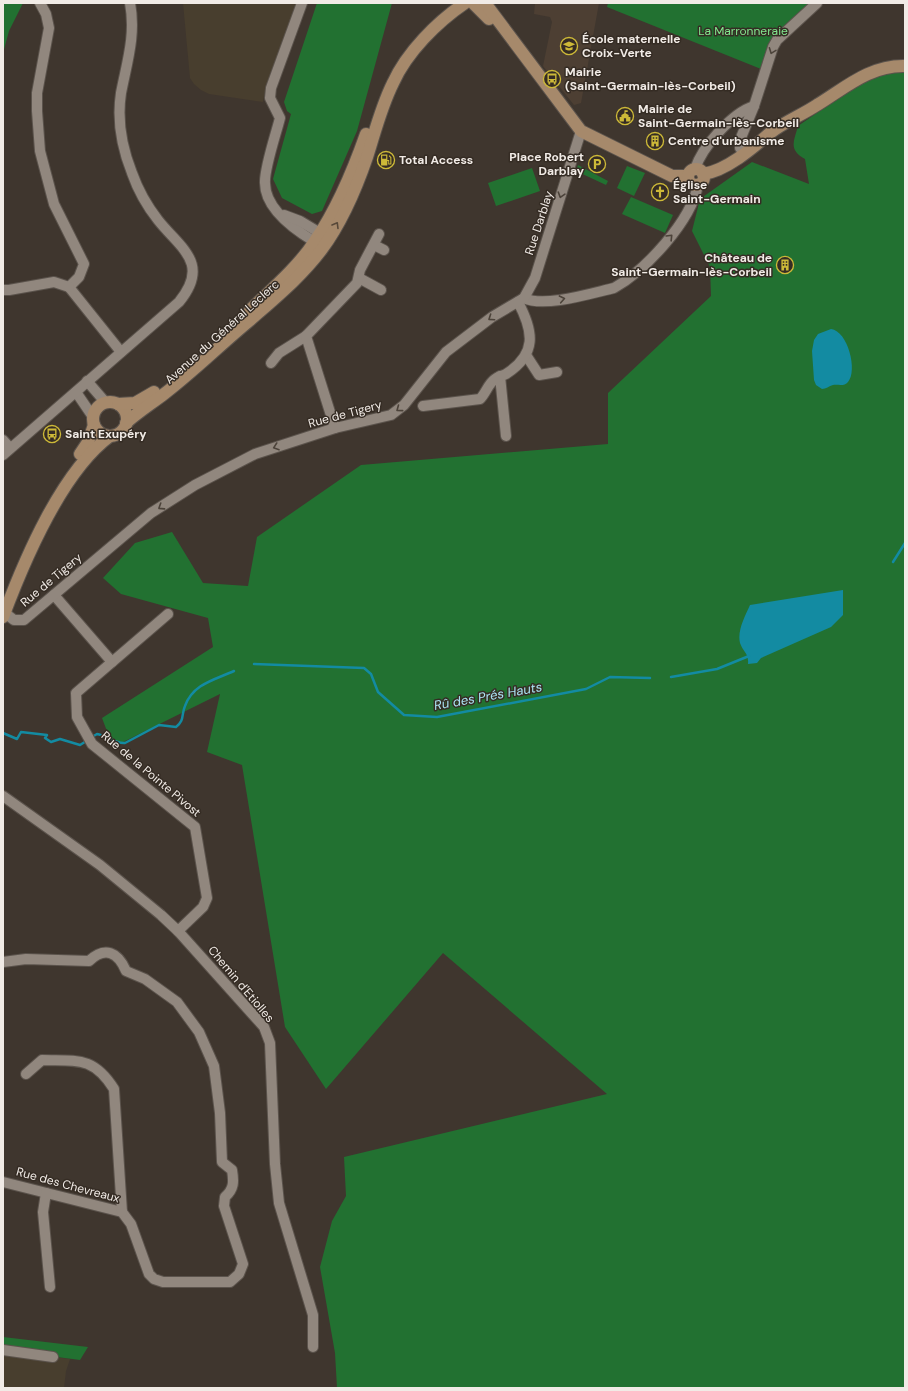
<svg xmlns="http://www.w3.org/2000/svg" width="908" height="1391" font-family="'DM Sans',sans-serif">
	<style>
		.commercial { fill: #483e2e }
		.built { fill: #4d3f33 }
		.green { fill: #227131 }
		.water { fill: #138ba2 }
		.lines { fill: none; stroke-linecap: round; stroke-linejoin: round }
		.stream { stroke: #138ba2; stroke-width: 2.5 }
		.street-casing { stroke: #5b534c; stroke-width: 12 }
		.secondary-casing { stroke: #5b534c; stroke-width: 14 }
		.street { stroke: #91877e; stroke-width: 10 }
		.secondary { stroke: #a6896b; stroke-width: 12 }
		.oneway { stroke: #4c433a }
		.oneway2 { stroke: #574839 }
		.labels { text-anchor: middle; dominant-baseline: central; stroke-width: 3; stroke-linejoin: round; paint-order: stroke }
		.park-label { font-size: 12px; fill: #82e78e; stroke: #352c24 }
		.poi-label { font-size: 12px; font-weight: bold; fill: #f1ebe6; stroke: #352c24; text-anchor: start }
		.street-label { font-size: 12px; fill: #f1ebe6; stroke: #352c24 }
		.water-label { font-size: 13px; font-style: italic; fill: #abe5f4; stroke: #352c24 }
	</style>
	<rect width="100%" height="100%" fill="#3f362e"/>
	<g class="commercial">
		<polygon points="183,3 297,3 266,85 263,102 209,94 201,90 194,84 190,78"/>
		<polygon points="3,1350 70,1359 66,1371 64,1388 3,1388"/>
	</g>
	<polygon class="built" points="535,3 599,3 581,103 574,105 543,66 552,22 550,17 534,14"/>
	<g class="green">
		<polygon points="3,3 23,3 9,31 3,53"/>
		<polygon points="317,3 392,3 357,131 322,211 312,214 282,198 273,179 291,114 287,111 284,102"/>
		<polygon points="608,3 811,3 777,33 761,69 607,7"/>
		<path d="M905 72V1388H337L335 1353 320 1267 332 1221 346 1196 344 1157 607 1094 443 953 326 1089 285 1027 242 765 207 752 220 694 113 747 102 718 213 647 208 618 121 594 103 578 135 543 172 532 203 583 248 586 257 537 361 465 608 444V393L711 296 710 267 692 231 700 199 752 162 809 184 805 159C788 150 794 141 798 126 820 112 845 89 868 79 879 74 894 73 905 72Z"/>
		<polygon points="578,165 608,181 606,185 576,171"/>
		<polygon points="627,166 645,173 634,196 617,188"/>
		<polygon points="532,168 540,191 496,206 488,183"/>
		<polygon points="631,197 673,215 665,233 622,214"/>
		<polygon points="3,1337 88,1347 80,1360 3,1350"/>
	</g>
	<g class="water">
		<path d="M831 329C848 331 858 371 848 382 844 387 838 384 833 385 829 386 826 389 822 389L816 385 814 380 812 351 814 340 818 334Z"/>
		<path d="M843 590V615L831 627 761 658 757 663 748 664C749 653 743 652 740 643 737 631 745 616 750 605Z"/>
	</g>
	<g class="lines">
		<g class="stream">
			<polyline points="893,562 905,543"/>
			<polyline points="254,664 364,668 371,674 378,692 404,715 437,717 586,689 610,677 650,678"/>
			<polyline points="671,677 717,669 749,656"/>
			<polyline points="3,733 17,739 21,732 47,735 45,738 51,742 60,739 80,745 88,740"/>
			<path d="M92 737 97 734C107 736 115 744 125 743L159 725 176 727C185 720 181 715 185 706 193 684 214 680 234 671"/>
		</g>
		<g class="street-casing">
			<g id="street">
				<polyline points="40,3 46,14 49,28 37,93 37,111 40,151 54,204 84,264 79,277 69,287 121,352"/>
				<path d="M302 3 271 88 270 98 280 118C276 134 264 169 265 183 265 209 295 230 315 242"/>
				<polyline points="744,153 740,148 740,140 754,106 773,47 777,40 817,3"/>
				<path d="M695 169C702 147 732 113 754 106"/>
				<polyline points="284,215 300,221 320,233"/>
				<polyline points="374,245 384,250"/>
				<polyline points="359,278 381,290"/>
				<polyline points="3,290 9,290 54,282 69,287"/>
				<path d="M524 298C544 308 592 293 614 288 646 270 691 221 698 185"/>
				<polyline points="526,355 539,375 557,372"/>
				<polyline points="271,363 279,353 306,336"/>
				<polyline points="500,376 506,436"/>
				<polyline points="87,381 106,403"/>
				<polyline points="76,392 93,417"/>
				<path d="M423 406 480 399C486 393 488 384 495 379 498 376 502 376 506 374 537 354 534 332 518 302"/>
				<polyline points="335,428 306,336 357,283 360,270 379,234"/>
				<polyline points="3,440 10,448"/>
				<path d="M3 455 179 302C211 263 180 248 158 220 147 206 138 190 132 173 122 148 117 119 121 93 127 62 136 35 130 3"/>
				<polyline points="54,595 112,662"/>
				<polyline points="5,613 14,620 24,620 151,513 195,485 255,454 335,428 391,415 404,405 446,352 492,317 524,298 535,278 581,131"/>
				<polyline points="168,614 76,693 77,717 92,744 195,827 207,898 203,907 178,931"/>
				<polyline points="3,796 100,865 161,915 178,931 264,1027 270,1043 275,1164 279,1203 313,1315 313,1347"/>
				<path d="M3 962 26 959 89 961C105 946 118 952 126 971L145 979 177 1002 199 1032 214 1066 220 1113 222 1162 232 1170C234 1182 234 1189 225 1197L224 1206 243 1264 239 1274 230 1282H163L154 1279 149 1274 131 1224 122 1212 3 1182"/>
				<path d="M26 1074 42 1060C77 1061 93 1056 114 1089L122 1212"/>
				<polyline points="46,1193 43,1212 50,1287"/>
				<polyline points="3,1350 53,1357"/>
			</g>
		</g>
		<g class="secondary-casing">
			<g id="secondary">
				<polyline points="473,3 489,19"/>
				<polyline points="485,3 581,131 672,176 688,176"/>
				<circle cx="696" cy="177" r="8"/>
				<path d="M703 174C726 171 753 148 770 133 784 122 802 115 817 105 845 88 870 65 905 66"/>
				<path d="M250 310C271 290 299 266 315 241 337 209 353 171 366 134"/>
				<circle cx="110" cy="419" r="17"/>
				<polyline points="118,404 135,403 154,392"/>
				<path d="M126 423C138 412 151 404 164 394 194 371 220 345 249 321 275 298 301 277 322 249 342 222 356 189 367 157 375 132 381 107 393 83 407 52 437 22 465 3"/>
				<polyline points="80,454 88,442 94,425"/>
				<path d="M3 617C24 561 61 472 110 436"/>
			</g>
		</g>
		<use href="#street" class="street"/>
		<use href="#secondary" class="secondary"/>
	</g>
	<defs><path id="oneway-chevron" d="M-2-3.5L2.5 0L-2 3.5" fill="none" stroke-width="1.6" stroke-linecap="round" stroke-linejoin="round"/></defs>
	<g class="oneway">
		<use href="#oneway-chevron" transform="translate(772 51) rotate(111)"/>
		<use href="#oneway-chevron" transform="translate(561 195) rotate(107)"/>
		<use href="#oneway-chevron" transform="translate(670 237) rotate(-46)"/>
		<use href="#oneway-chevron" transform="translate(562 299) rotate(-11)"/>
		<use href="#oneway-chevron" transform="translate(491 318) rotate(146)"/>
		<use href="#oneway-chevron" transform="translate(399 409) rotate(143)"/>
		<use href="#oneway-chevron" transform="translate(276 447) rotate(161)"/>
		<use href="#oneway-chevron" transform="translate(161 507) rotate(147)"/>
	</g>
	<use class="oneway2" href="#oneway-chevron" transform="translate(336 225) rotate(-59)"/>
	<defs>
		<g id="school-ring" transform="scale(0.9)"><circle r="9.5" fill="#352c24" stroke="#cdb938" stroke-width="1.5"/><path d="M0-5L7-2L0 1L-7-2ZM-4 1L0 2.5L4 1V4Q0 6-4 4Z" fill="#cdb938"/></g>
		<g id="bus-ring" transform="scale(0.9)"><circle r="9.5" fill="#352c24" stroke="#cdb938" stroke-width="1.5"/><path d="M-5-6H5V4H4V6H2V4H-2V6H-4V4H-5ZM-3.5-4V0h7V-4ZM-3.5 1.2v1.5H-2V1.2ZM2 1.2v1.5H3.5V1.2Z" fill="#cdb938"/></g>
		<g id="civic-ring" transform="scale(0.9)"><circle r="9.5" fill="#352c24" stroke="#cdb938" stroke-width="1.5"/><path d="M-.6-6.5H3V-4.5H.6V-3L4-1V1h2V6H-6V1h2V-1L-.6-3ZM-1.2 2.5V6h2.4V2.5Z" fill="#cdb938"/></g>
		<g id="building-ring" transform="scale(0.9)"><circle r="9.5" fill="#352c24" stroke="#cdb938" stroke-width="1.5"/><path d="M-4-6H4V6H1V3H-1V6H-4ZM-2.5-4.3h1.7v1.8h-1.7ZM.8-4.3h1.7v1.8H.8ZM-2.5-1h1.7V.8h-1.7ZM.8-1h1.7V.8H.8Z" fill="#cdb938"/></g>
		<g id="fuel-ring" transform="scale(0.9)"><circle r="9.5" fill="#352c24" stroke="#cdb938" stroke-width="1.5"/><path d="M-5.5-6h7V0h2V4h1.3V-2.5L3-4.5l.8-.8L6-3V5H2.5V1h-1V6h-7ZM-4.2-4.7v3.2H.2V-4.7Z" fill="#cdb938"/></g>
		<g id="parking-ring" transform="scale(0.9)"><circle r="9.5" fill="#352c24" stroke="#cdb938" stroke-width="1.5"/><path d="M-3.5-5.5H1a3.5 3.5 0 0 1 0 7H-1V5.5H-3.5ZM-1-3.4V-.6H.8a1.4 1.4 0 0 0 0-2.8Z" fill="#cdb938"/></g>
		<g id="church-ring" transform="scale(0.9)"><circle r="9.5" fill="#352c24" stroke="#cdb938" stroke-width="1.5"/><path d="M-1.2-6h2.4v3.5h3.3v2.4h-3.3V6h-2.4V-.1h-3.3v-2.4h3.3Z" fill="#cdb938"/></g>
	</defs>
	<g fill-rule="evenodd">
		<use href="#school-ring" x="569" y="46"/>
		<use href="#bus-ring" x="552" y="79"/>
		<use href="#civic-ring" x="625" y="116"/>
		<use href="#building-ring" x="655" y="141"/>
		<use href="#fuel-ring" x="386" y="160"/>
		<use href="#parking-ring" x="597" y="164"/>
		<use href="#church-ring" x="660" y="192"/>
		<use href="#building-ring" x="785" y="265"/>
		<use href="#bus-ring" x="52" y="434"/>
	</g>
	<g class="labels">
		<g class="park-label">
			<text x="743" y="31">La Marronneraie</text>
		</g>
		<g class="poi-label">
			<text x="582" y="39">École maternelle<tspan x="582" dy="14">Croix-Verte</tspan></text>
			<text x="565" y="72">Mairie<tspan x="565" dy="14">(Saint-Germain-lès-Corbeil)</tspan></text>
			<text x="638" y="109">Mairie de<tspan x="638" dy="14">Saint-Germain-lès-Corbeil</tspan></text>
			<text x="668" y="141">Centre d'urbanisme</text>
			<text x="584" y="157" text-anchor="end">Place Robert<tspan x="584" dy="14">Darblay</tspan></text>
			<text x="399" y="160">Total Access</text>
			<text x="673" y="185">Église<tspan x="673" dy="14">Saint-Germain</tspan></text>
			<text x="772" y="258" text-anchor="end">Château de<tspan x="772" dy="14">Saint-Germain-lès-Corbeil</tspan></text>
			<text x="65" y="434">Saint Exupéry</text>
		</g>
		<g class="street-label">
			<text transform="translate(539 223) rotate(-72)">Rue Darblay</text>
			<text transform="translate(222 332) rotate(-42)">Avenue du Général Leclerc</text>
			<text transform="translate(345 414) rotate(-15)">Rue de Tigery</text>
			<text transform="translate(51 580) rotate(-40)">Rue de Tigery</text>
			<text transform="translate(151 774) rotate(40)">Rue de la Pointe Pivost</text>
			<text transform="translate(241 984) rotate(50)">Chemin d'Etiolles</text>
			<text transform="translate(68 1185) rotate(15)">Rue des Chevreaux</text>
		</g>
		<g class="water-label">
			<text transform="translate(488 696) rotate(-10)">Rû des Prés Hauts</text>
		</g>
	</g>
	<rect width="908" height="1391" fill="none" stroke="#f1ebe6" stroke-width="8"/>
</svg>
